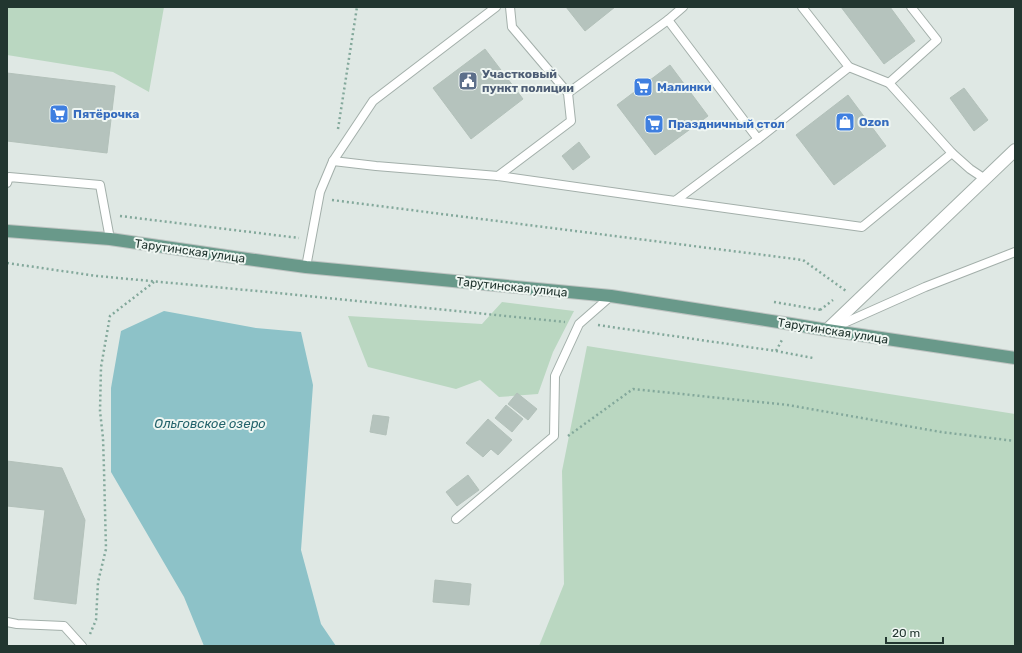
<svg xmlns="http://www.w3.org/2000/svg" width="1022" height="653" font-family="Rubik,sans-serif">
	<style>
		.green { fill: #bad7c1 }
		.water { fill: #8dc2c8 }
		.building { fill: #b5c3bd; stroke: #b3c1ba }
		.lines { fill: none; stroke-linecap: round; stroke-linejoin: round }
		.service-casing { stroke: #a3afaa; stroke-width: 10 }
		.minor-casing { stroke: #a3afaa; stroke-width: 14 }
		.primary-casing { stroke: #bdc3c1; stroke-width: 14 }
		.path { stroke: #83a89b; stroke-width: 2.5; stroke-dasharray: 2 3; stroke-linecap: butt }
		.service { stroke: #fff; stroke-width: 8 }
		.minor { stroke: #fff; stroke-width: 12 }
		.primary { stroke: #69998a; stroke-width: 12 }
		.labels { text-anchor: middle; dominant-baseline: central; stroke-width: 4; stroke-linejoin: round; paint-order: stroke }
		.service-label { font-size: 12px; font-weight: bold; fill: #4e5e75; stroke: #eff6f2; text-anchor: start }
		.shop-label { font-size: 12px; font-weight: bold; fill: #366cbe; stroke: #eff6f2; text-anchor: start }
		.street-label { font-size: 12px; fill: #223630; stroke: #eff6f2 }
		.water-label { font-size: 13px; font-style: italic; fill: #24636b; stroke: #eff6f2 }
	</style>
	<rect width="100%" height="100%" fill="#dfe8e4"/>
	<g class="green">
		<polygon points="7,7 164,7 149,92 113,72 7,55"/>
		<polygon points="502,302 574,311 553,352 538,394 499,397 480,380 456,389 368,367 348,316 482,324"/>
		<polygon points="587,346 1015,414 1015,646 539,646 564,584 562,471"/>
	</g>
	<polygon class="water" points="164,311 256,328 301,332 313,385 301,550 321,624 336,646 204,646 184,597 111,472 111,388 121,331"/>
	<g class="building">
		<polygon points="566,7 615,7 585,31"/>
		<polygon points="841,7 890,7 915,41 884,64"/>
		<polygon points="485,49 523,99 471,139 433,88"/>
		<polygon points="670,65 708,116 655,155 617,105"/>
		<polygon points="7,73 115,86 107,153 7,141"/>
		<polygon points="964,88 988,120 974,131 950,98"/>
		<polygon points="848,95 886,146 834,185 796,135"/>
		<polygon points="579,142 590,157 573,170 562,156"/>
		<polygon points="517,393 537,409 528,420 508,404"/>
		<polygon points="506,405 523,419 512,432 495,418"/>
		<polygon points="373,415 389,417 386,435 370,432"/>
		<polygon points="488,419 512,440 498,455 491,449 483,457 466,443"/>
		<polygon points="7,461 62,468 85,520 76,604 34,599 45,510 7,506"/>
		<polygon points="468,475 479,490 457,506 446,492"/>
		<polygon points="435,580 471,584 469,605 433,602"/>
	</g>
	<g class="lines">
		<g class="service-casing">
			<g id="service">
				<polyline points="668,20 758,139 849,67 802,7"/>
				<polyline points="849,67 889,83 937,40 911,7"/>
				<polyline points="568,93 668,20 683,7"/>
				<polyline points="952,153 970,169 985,179"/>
				<polyline points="333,161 376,166 498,176 675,201 758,139"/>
				<polyline points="498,176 571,121 568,93 512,27 510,7"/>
				<polyline points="7,183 9,177 100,185 110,239"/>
				<polyline points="675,201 862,227 952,153 889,83"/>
				<polyline points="306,267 320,192 333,161 373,101 496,7"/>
				<polyline points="833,328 925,287 1015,252"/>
				<polyline points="456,519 554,436 555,376 579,324 611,296"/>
				<polyline points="7,622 17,624 64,626 82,646"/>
			</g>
		</g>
		<g class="minor-casing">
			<polyline id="minor" points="827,330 1015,150"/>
		</g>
		<g class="primary-casing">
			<polyline id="primary" points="7,231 110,239 240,258 306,267 611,296 791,324 827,330 1015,358"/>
		</g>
		<g class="path">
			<polyline points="338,129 357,7"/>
			<polyline points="332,200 803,260 846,291 845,291"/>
			<polyline points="120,216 299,238"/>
			<polyline points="7,263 97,276 257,291 565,322"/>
			<polyline points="774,302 821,310"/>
			<polyline points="820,310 833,300"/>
			<polyline points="598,325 776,351 783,338"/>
			<polyline points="776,351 813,358"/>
			<polyline points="568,436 633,389 788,405 941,432 1015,441"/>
			<polyline points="90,634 96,620 98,582 106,549 104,470 103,438 100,411 101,367 110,316 154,282"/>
		</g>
		<use href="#service" class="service"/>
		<use href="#minor" class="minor"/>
		<use href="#primary" class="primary"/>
	</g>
	<defs>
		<g id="civic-square" transform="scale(1)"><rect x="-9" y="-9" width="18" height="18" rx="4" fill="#5c6f8a" stroke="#eff6f2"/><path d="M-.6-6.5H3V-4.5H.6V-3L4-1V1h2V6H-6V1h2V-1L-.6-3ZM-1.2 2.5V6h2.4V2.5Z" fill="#fff"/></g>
		<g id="supermarket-square" transform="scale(1)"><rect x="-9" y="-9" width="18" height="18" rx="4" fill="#3f7fe0" stroke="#eff6f2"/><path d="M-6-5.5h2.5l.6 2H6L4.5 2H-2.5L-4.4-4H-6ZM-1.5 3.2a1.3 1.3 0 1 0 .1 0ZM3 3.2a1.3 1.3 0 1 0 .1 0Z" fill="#fff"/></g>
		<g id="shop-square" transform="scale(1)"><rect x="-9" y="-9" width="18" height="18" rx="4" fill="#3f7fe0" stroke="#eff6f2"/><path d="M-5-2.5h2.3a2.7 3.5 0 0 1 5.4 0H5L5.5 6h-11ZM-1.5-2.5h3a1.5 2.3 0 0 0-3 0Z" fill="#fff"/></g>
	</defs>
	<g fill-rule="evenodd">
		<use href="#civic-square" x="468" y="81"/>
		<use href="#supermarket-square" x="643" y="87"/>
		<use href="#supermarket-square" x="59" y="114"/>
		<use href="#shop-square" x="845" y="122"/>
		<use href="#supermarket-square" x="654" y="124"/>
	</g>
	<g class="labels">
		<g class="service-label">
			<text x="482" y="74">Участковый<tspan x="482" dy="14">пункт полиции</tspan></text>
		</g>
		<g class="shop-label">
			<text x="657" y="87">Малинки</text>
			<text x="73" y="114">Пятёрочка</text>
			<text x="859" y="122">Ozon</text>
			<text x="668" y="124">Праздничный стол</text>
		</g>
		<g class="street-label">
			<text transform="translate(190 251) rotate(8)">Тарутинская улица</text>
			<text transform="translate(512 287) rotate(6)">Тарутинская улица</text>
			<text transform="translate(833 331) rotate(9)">Тарутинская улица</text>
		</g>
		<g class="water-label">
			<text x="210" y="423">Ольговское озеро</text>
		</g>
	</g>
	<rect width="1022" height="653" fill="none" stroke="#223630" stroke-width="16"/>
	<path d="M886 637v6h57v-6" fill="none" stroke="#223630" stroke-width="2"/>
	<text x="892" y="637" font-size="12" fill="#223630" stroke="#eff6f2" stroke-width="3" paint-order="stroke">20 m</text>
</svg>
